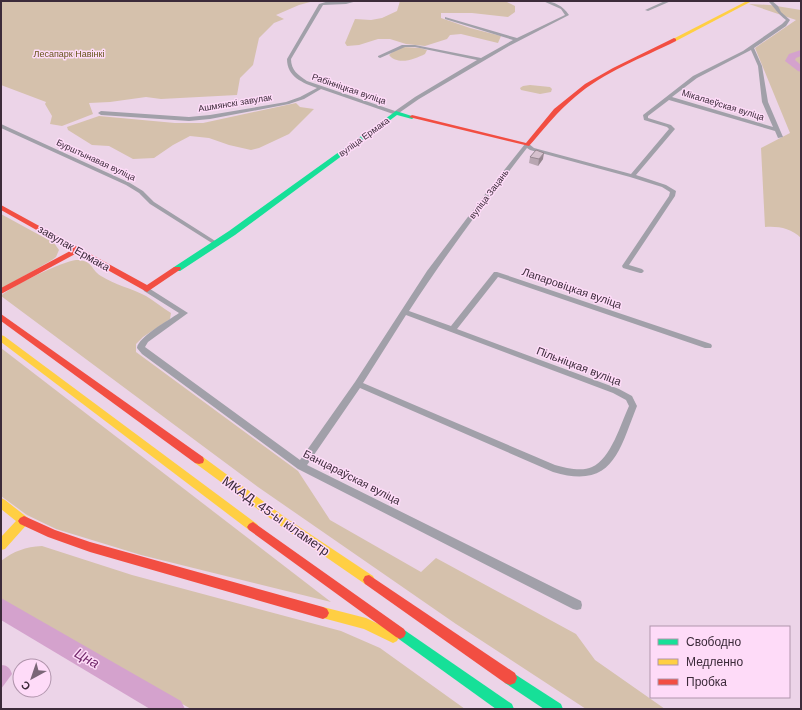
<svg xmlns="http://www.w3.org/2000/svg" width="802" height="710" font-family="Helvetica,sans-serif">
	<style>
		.green { fill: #d5c1ac }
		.water { fill: #d4a2cd }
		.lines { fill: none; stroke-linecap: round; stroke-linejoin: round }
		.river { fill: #d4a2cd; fill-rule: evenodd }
		.street { fill: #a1a0a9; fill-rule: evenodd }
		.fast { fill: #16e098; fill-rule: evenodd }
		.slow { fill: #ffcf43; fill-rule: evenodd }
		.jam { fill: #f24e42; fill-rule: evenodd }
		.wall { fill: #b8a6b1 }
		.shaded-wall { fill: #968790 }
		.building { fill: #d6c1ce; stroke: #968790 }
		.labels { text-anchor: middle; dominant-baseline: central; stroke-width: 3; stroke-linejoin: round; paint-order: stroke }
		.far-park-label { font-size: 9px; fill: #675519; stroke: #fedbf8 }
		.far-street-label { font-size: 9px; fill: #3c2b3a; stroke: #fedbf8 }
		.street-label { font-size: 11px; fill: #3c2b3a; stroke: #fedbf8 }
		.near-street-label { font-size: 13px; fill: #3c2b3a; stroke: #fedbf8 }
		.near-water-label { font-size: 14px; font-style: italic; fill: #72286b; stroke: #fedbf8 }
	</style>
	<rect width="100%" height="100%" fill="#ecd4e8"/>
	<g class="green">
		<polygon points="1,1 314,1 299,5 276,15 284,19 274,23 259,38 253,65 240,78 237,95 161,99 146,97 110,102 89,103 93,114 62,126 50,124 52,116 45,104 46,102 1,85"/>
		<polygon points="400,1 505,1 515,6 515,12 508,17 472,13 441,13 441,18 470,28 501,36 498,43 461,34 450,35 447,39 425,46 406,44 390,39 378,39 359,45 347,46 345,43 355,19 371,20 382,18 397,11"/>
		<path d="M749 4 770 5 801 10V238C791 228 778 226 765 227L761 148 790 133 755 48 796 20Z"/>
		<path d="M403 47 420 48 427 50 425 54C415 59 398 66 389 55L395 50Z"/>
		<polygon points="530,85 550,87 552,89 551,92 540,94 521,90 520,88 523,86"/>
		<polygon points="296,103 300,107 314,109 289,134 259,148 251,150 229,145 209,138 190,136 173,145 154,158 133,159 109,146 92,145 68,130 67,127 99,116 175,123 203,123"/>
		<polygon points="1,214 54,243 59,250 56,257 52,260 1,289"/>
		<path d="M76 260C93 260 90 269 101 276 115 285 131 288 146 296 154 301 163 308 171 313L170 319 143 337 136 344V352L298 471 330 520 421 572 436 558 576 634 595 660 665 709H586L456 624 258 487 1 296C9 287 63 261 76 260Z"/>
		<polygon points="1,348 331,602 141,555 56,529 27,515 1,496"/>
		<path d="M42 546 132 575 341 631 380 648 465 709H191L1 600V561C14 551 25 547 42 546Z"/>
	</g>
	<path class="water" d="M1 665C7 665 10 668 12 674L1 689Z"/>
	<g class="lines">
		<g class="river">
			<polygon points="801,50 801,56 796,58 795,60 801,65 801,72 798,71 785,61 789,54"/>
			<polygon points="1,598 181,701 185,709 150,709 1,620"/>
		</g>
		<g class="street">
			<path d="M357 1 346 4 323 5 291 59C291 70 298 75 307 81L395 111 415 97 477 60 415 47H405L380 58 378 57V56L402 45H415L481 58 513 40 445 19V17L517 38 565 15 561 9 543 1C554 1 563 6 569 15L509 46 419 99 396 115 321 89 304 99 289 104 210 119 189 121 101 115 98 113 101 111 189 117 210 115 286 102 300 97 317 88C303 83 287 77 287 59L319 4 329 1Z"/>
			<polygon points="665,1 671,1 648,11 645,10"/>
			<path d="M768 1H772L778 6 781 12 790 20 786 26 754 48 762 66 768 102 783 137 778 138 775 131 669 100 648 116V118L671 125 675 129 636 175 666 185 676 191 675 196 629 265 642 269 644 271 642 273H640L623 268 622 266 669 196 670 192 662 187 630 177 530 150 527 148C486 201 446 254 409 311L451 326 494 272H497L711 344 712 346 711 348H705L498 277 457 329 619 389 632 396 637 406C619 451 613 490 553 472L360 388 307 465 581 601 582 605 581 609 577 610 573 609 298 469 142 354 137 348C138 337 169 320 179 313L144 291 143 289 144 287H147L188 313 148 342 145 347 300 460 355 382 427 271 489 189 525 144H529L534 148 631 174 669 129 667 127 644 120 643 115 693 76 743 51 782 24 786 20C778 14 775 8 768 1ZM751 50 758 66 762 102 773 127 672 97 697 78ZM406 315 613 393 626 400 629 406C621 423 611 459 592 467 582 472 566 468 555 465L363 383Z"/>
			<polygon points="1,124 130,183 143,191 154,202 220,244 217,246 215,245 150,204 139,193 126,185 1,128"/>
		</g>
		<g class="fast">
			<polygon points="396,111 415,117 412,119 397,115 235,235 180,271 174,271 173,269 174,267 229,231"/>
			<polygon points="400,627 512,704 514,709 496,709 396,637 394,633 396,629"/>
			<polygon points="510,671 561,704 563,709 544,709 505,683 503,678 505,673"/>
		</g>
		<g class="slow">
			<polygon points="747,1 752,1 676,41 671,40"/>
			<polygon points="1,335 4,336 257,524 259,527 257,530 253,532 249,530 1,342"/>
			<polygon points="199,456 203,457 286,518 373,576 375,580 373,584 369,585 365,584 278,524 195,463 194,460 195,457"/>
			<polygon points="1,498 5,500 28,518 30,521 5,549 1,550 1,537 16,521 1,509"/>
			<polygon points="323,607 366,618 397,633 399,637 397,641 393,643 364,629 319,617 317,613 319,609"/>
		</g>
		<g class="jam">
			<path d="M674 38 676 39V41C642 58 604 72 575 97 557 112 544 129 529 146L409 117 412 115 526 143 554 109 585 84 613 68Z"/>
			<polygon points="1,205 147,285 174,267 180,267 181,269 147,292 77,253 1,294 1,288 72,250 1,210"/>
			<polygon points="1,314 203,457 204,460 203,463 199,464 195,463 1,321"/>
			<polygon points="24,516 55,530 90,542 323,607 327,609 329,613 327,617 323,619 90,552 48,537 20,524 18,521 20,518"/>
			<polygon points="253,522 404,629 406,633 404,637 400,639 396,637 249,530 247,527 249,524"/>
			<polygon points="369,575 515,673 517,678 515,683 510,685 505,683 365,584 363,580 365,576"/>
		</g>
	</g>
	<polygon class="wall" points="530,157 543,159 538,166 529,163"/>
	<polygon class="shaded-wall" points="544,153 543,159 538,166 539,159"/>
	<polygon class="building" points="536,150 544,153 539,159 530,157"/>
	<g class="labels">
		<g class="far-park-label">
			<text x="69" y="54">Лесапарк Навінкі</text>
		</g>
		<g class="far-street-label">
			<text transform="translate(349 89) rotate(19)">Рабінніцкая вуліца</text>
			<text transform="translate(235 103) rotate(-9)">Ашмянскі завулак</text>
			<text transform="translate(723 105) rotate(17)">Мікалаеўская вуліца</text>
			<text transform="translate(364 137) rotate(-36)">вуліца Ермака</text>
			<text transform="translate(96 160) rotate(25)">Бурштынавая вуліца</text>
			<text transform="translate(489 194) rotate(-53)">вуліца Зацань</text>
		</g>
		<g class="street-label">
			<text transform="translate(74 248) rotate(30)">завулак Ермака</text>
			<text transform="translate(572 288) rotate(19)">Лапаровіцкая вуліца</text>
			<text transform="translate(579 366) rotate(21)">Пільніцкая вуліца</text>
			<text transform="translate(352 477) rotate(27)">Банцараўская вуліца</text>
		</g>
		<g class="near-street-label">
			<text transform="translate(276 516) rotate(35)">МКАД, 45-ы кіламетр</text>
		</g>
		<g class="near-water-label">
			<text transform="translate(87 658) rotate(30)">Цна</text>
		</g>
	</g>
	<rect width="802" height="710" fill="none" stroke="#3c2b3a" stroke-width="4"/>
	<rect x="650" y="626" width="140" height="72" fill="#fedbf8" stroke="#b095ac"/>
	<rect x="658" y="639" width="20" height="6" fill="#16e098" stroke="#b095ac"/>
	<text x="686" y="646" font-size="12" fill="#3c2b3a">Свободно</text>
	<rect x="658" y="659" width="20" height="6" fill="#ffcf43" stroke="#b095ac"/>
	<text x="686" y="666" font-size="12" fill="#3c2b3a">Медленно</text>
	<rect x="658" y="679" width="20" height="6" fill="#f24e42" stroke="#b095ac"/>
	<text x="686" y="686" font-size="12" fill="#3c2b3a">Пробка</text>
	<g transform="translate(32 678) rotate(220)"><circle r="19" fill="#fedbf8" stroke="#b095ac"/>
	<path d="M0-3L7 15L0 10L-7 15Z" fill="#7a6677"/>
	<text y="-6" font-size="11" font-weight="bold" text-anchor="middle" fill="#3c2b3a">С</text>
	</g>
</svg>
